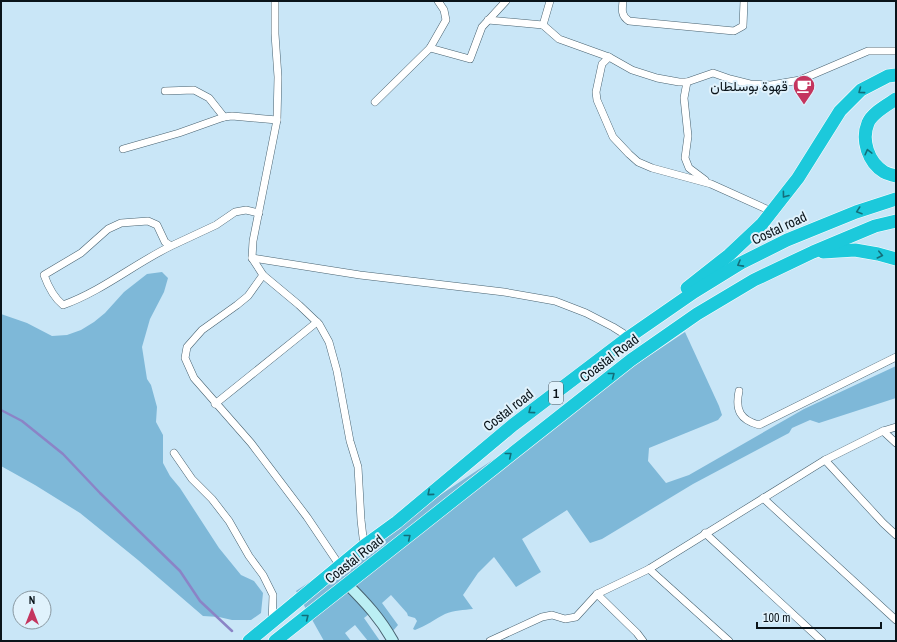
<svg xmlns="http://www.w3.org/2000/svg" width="897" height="642" font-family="'Archivo Narrow',Vazirmatn,sans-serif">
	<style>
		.green { fill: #7eb8d8 }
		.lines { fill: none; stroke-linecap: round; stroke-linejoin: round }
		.stream { stroke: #8b84c6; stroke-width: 2.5 }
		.street-casing { stroke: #486270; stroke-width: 8 }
		.secondary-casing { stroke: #486270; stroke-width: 12 }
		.highway-casing { stroke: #fff; stroke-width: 14 }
		.street { stroke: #fff; stroke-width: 7 }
		.secondary { stroke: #bbeff4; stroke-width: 10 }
		.highway { stroke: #1cc9db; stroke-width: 13 }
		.oneway { stroke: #136e7a }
		.labels { text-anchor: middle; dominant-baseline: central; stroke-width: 4; stroke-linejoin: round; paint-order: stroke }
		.shield { fill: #e0f2fc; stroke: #4a575e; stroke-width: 1 }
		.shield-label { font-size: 13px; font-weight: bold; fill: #0a141a }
		.poi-label { font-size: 14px; fill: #0a141a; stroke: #e0f2fc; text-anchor: end }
		.street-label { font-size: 14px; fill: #0a141a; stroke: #e0f2fc }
	</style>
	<rect width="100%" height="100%" fill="#c9e6f7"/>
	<g class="green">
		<polygon points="162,272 168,278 164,292 150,319 142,347 147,379 151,385 157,407 156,422 163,435 163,463 170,476 180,488 219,548 241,575 254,581 263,593 261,613 251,620 232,620 219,617 203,616 138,560 80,513 35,485 1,466 1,314 27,323 52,336 67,335 81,330 94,322 105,313 124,292 147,274"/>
		<path d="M685 332 719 406 722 415 718 420 649 448 648 461 666 483 689 475 804 409 896 366V398L819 423 810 420 792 428 789 433 693 484 602 539 590 543 567 510 522 539 541 572 516 587 494 557 478 573 463 595 473 609C464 610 454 610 445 614 435 619 426 626 415 630L413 629 417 621 415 618 408 616 407 613 391 595 382 603 398 625 392 632 374 610 364 618 380 641H368L355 625 345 633 351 641H324L296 591Z"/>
	</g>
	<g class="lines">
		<polyline class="stream" points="1,410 22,421 63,454 100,493 180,571 200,601 232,631"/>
		<g class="street-casing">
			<g id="street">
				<polyline points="275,1 275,34 278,77 277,120 253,241 252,258 263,275 299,305 319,324 329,342 337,371 350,441 358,467 361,520 364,546"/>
				<polyline points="550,1 543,25 559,39 609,57 632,70 657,78 679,82 687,82 713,73 730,79 750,84 771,85 800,80 868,51 896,51"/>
				<path d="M623 1C622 10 621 16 629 21L734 31 743 26 744 1"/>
				<polyline points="488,20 543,25"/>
				<polyline points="430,48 470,59 482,27 506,1"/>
				<polyline points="609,57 602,64 596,92 597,100 613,137 629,154 638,162 652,168 711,184 773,212"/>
				<polyline points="687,82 684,98 688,136 685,158 689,168 705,180"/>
				<polyline points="165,91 194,90 209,98 224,117"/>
				<polyline points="375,102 430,48 446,20 444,10 438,1"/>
				<polyline points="123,149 179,133 224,117 232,116 277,120"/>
				<path d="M171 246C134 264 102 291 63 305 53 297 48 286 44 275L81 253 108 229 121 223 148 221 157 225 165 242 171 246 216 225 235 212 246 210 259 213"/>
				<polyline points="252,258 360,275 504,292 555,301 586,313 613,327 629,337"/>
				<polyline points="263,275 248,296 237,305 202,330 187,347 185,358 194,378 251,443 307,517 340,566"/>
				<path d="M739 391C735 410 740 420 759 425L896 357"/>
				<polyline points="215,404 317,322"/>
				<polyline points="883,431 896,443"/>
				<polyline points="174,453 192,479 212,499 229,521 249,556 263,575 273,595 272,623"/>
				<polyline points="825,460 883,523 896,535"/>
				<polyline points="763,498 896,620"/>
				<polyline points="705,533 822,641"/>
				<polyline points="649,569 729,641"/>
				<polyline points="597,594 637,633 643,641"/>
				<polyline points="490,641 542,617 552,615 565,619 576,617 597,594 649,569 825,460 883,431 896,427"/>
			</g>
		</g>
		<g class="secondary-casing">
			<path id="secondary" d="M347 584C366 603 380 618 393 641"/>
		</g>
		<g class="highway-casing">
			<g id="highway">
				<path d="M896 99C887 105 872 113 868 123 861 140 868 162 884 172 888 174 892 175 896 176"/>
				<polyline points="823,252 855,250 878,254 896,259"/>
				<polyline points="687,288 729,255 762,224 798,178 840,111 861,90 888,76 896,75"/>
				<polyline points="249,641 364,546 397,522 513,425 629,337 694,292 741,263 787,240 856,212 896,199"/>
				<polyline points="275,641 631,360 697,314 754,280 813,252 875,226 896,221"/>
			</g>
		</g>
		<use href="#street" class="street"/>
		<use href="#secondary" class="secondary"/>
		<use href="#highway" class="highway"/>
	</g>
	<defs><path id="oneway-chevron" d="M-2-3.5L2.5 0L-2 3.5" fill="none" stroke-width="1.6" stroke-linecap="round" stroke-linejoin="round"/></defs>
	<g class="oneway">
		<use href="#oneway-chevron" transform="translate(861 91) rotate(143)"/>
		<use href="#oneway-chevron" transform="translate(868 152) rotate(-104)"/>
		<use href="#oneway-chevron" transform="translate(785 195) rotate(127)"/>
		<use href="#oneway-chevron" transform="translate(859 211) rotate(161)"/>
		<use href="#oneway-chevron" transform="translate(880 255) rotate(13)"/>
		<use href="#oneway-chevron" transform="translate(740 264) rotate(151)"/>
		<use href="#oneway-chevron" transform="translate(612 375) rotate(-38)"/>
		<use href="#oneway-chevron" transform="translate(531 411) rotate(143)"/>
		<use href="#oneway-chevron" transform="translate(509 455) rotate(-39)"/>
		<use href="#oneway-chevron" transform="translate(430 493) rotate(140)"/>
		<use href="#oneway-chevron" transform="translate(408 537) rotate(-39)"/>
		<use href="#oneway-chevron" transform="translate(306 617) rotate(-38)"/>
	</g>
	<defs>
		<g id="cafe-pin" transform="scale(1.15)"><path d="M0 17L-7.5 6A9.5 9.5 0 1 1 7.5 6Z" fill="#c4355e" stroke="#e0f2fc"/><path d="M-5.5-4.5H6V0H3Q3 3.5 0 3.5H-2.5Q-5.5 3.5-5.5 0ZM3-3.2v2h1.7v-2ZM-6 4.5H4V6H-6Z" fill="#fff"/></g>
	</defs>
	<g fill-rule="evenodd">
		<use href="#cafe-pin" x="804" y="86"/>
	</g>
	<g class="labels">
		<rect class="shield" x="549" y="382" width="14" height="22" rx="3"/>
		<g class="shield-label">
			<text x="556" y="393">1</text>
		</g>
		<g class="poi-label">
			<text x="788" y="86">قهوة بوسلطان</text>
		</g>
		<g class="street-label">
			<text transform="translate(779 228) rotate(-25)">Costal road</text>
			<text transform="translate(609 358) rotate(-37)">Coastal Road</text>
			<text transform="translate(508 410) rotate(-38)">Costal road</text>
			<text transform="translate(354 559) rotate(-38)">Coastal Road</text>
		</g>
	</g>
	<rect width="897" height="642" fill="none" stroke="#0a141a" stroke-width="4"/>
	<g transform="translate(32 610)"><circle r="19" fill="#e0f2fc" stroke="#8a99a2"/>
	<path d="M0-3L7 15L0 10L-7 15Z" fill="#c4355e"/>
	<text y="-6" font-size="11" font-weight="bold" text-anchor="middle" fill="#0a141a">N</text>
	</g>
	<path d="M757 622v6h124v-6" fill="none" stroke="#0a141a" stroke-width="2"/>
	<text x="763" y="622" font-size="12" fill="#0a141a" stroke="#e0f2fc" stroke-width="3" paint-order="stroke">100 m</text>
</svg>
